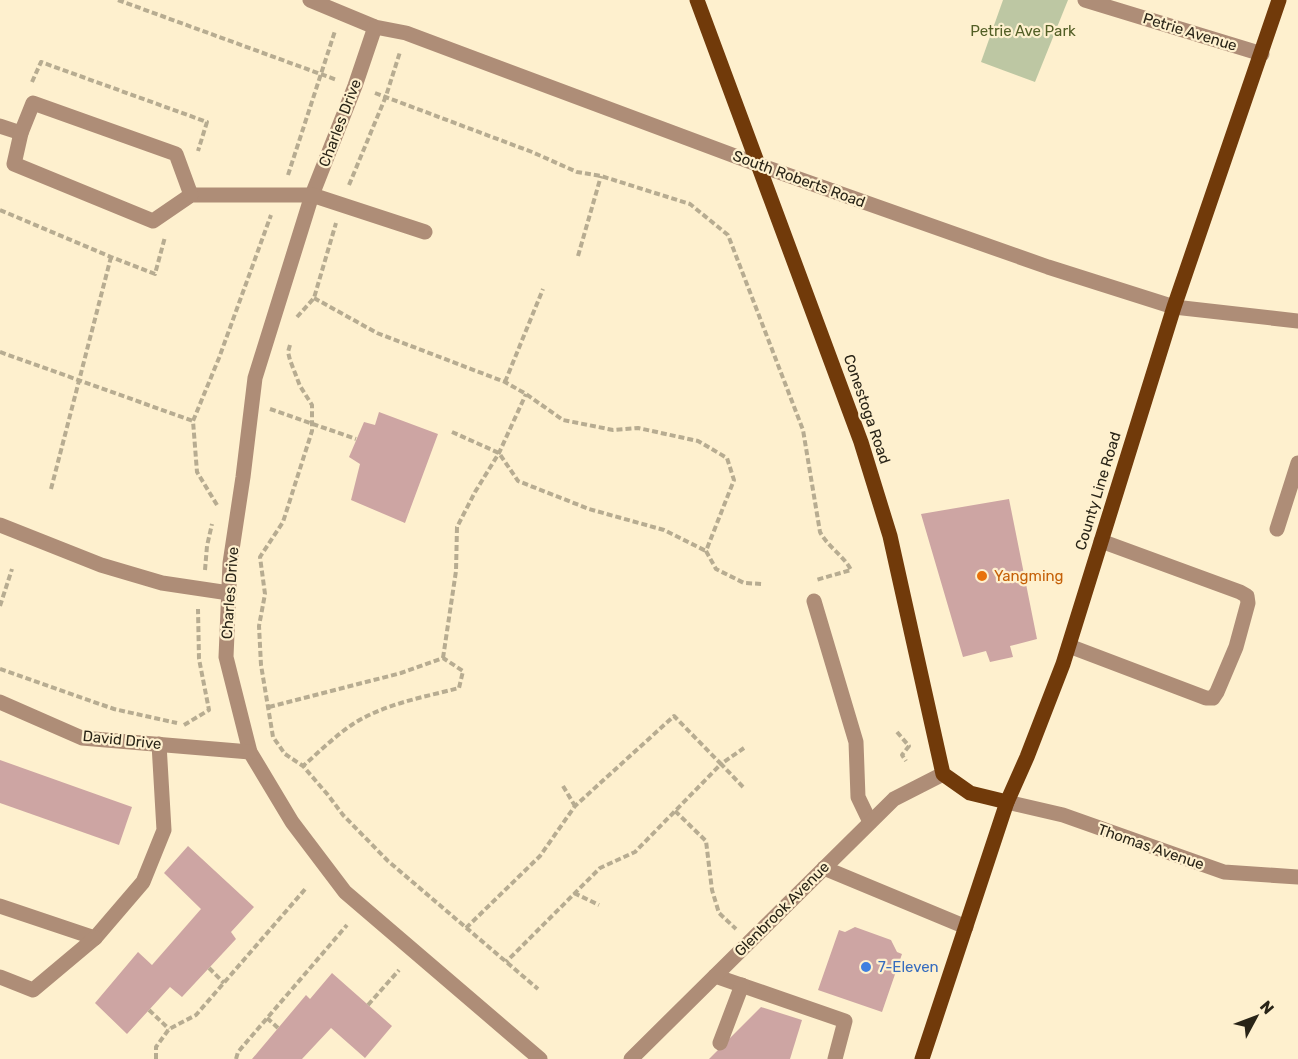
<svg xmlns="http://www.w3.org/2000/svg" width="1298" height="1059" font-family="Rubik,sans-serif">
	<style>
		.green { fill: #bdc7a3 }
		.building { fill: #cda5a3 }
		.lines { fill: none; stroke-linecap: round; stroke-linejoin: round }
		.path { stroke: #b7ac91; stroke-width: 4; stroke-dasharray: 6 3; stroke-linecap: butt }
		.minor { stroke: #ae8d77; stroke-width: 15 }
		.major { stroke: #713a0a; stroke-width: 15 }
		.food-dot { fill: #e8710a; stroke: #fef0ce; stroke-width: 2 }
		.shop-dot { fill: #3f7fe0; stroke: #fef0ce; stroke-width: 2 }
		.labels { text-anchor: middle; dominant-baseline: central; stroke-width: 4.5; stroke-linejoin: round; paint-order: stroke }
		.park-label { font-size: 15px; fill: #525e25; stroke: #fef0ce }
		.street-label { font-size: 15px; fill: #292417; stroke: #fef0ce }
		.food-label { font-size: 15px; fill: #c56008; stroke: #fef0ce; text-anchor: start }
		.shop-label { font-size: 15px; fill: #366cbe; stroke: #fef0ce; text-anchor: start }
	</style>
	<rect width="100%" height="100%" fill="#fef0ce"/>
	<polygon class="green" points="1003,0 1068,0 1035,82 981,62"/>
	<g class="building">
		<polygon points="379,412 438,434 405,523 351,500 360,464 349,457 364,422 375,425"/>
		<polygon points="1009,499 1037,639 1010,646 1013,657 990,662 986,651 963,657 921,514"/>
		<polygon points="0,760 132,807 119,845 0,803"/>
		<polygon points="188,846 254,907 231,932 236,939 182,997 170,987 127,1034 95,1003 138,952 152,965 201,909 164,873"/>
		<polygon points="855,927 891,940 897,952 902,954 882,1012 818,990 839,930 845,932"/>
		<polygon points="332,973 392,1026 365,1058 331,1028 302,1059 252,1059 306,995 310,999"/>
		<polygon points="761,1007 802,1020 790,1059 709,1059"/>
	</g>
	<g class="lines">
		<g class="path">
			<polyline points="118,0 337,80"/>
			<polyline points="32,82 41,62 207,122 198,151"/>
			<path d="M375 93 532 152 577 172 601 176 690 204 728 235 803 430 820 532C828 547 844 556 851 570L816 580"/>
			<polyline points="288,175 335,31"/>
			<polyline points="349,185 386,96 400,52"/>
			<polyline points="0,210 111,257 155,274 165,237"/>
			<polyline points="578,256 601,176"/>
			<polyline points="314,298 377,333 505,382 526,394 563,420 613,430 638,428 698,441 727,458 734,480 706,551 716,569 744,583 763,584"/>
			<polyline points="297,317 314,298 336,223"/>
			<polyline points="290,345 288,352 290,360 300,386 312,405 312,431 283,522 260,557 265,594 259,626 261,665 273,737 285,754 303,766 328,795 343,815 388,861 538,989"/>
			<polyline points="0,352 193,421"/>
			<polyline points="505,382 543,289"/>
			<polyline points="270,409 356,439"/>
			<polyline points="452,432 499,453 518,481 589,509 664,530 706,551"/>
			<polyline points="51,489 111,257"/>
			<polyline points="217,505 197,472 193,421 219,358 271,215"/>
			<polyline points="205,570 207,546 212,524"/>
			<polyline points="0,606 12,569"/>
			<polyline points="443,658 456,571 457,527 475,492 499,453 526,394"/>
			<polyline points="0,669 114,709 177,723"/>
			<path d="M269 707 401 673 443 658 463 671 459 688C424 697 384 704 353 724 335 736 319 752 303 766"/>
			<polyline points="184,725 209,710 199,659 198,609"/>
			<polyline points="897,732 909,746 902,755 906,761"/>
			<polyline points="563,786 575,806"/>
			<polyline points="743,787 721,764 744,748"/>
			<polyline points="675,811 706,841 712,890 719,913 736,929"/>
			<polyline points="574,893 599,905"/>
			<polyline points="466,928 540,856 575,806 674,716 721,764 635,852 600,868 506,962"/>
			<polyline points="209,968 224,983"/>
			<polyline points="368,1005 399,970"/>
			<polyline points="149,1010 169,1029"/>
			<polyline points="267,1018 278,1028"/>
			<polyline points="156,1059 156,1047 169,1029 196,1015 307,887"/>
			<polyline points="236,1059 238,1052 347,925"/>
		</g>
		<g class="minor">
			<polyline points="310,0 375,27 406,33 759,165 1048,267 1174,307 1298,321"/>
			<polyline points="1085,0 1262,54"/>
			<polyline points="375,27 355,86 312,195 255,378 243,477 230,563 226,657 250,752 292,822 345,892 540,1059"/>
			<polyline points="0,126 21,133 14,164 153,221 191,195 312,195 425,232"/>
			<polyline points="21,133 33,103 176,154 191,195"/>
			<polyline points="0,525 101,565 162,583 229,593"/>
			<polyline points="1277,529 1298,463"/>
			<polyline points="814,601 856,742 858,797 870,822"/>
			<polyline points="1069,646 1206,698 1213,698 1217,692 1236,647 1248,603 1247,596 1240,592 1101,541"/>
			<polyline points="0,702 82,738 250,752"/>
			<polyline points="1007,802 1063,815 1224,872 1298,877"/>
			<polyline points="824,868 966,927"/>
			<polyline points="0,906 95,938 143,882 164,830 159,744"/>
			<polyline points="715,976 845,1021 835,1059"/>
			<polyline points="0,977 33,990 95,938"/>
			<polyline points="720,1043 742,985"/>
			<polyline points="631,1059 894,799 943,774"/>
		</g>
		<g class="major">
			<polyline points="697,0 861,442 890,536 943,774 970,793 1007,802"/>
			<polyline points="922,1059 1007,802 1027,757 1063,664 1174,307 1279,0"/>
		</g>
	</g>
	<circle class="food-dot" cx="982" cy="576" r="6"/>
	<circle class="shop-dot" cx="866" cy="967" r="6"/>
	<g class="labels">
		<g class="park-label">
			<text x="1023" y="31">Petrie Ave Park</text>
		</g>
		<g class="street-label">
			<text transform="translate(1190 32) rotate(17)">Petrie Avenue</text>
			<text transform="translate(340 123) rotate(-69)">Charles Drive</text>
			<text transform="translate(799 179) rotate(20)">South Roberts Road</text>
			<text transform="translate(867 409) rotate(71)">Conestoga Road</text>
			<text transform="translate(1098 491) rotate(-73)">County Line Road</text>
			<text transform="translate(230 593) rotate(-86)">Charles Drive</text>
			<text transform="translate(122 740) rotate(6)">David Drive</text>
			<text transform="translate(1151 847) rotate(19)">Thomas Avenue</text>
			<text transform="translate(782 909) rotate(-45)">Glenbrook Avenue</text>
		</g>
		<g class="food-label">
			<text x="994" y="576">Yangming</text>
		</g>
		<g class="shop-label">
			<text x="878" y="967">7-Eleven</text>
		</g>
	</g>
	<g transform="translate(1256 1017) rotate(49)" stroke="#fef0ce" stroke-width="4.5" paint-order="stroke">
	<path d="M0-4.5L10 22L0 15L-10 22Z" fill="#292417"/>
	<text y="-9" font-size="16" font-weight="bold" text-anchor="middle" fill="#292417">N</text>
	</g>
</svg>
